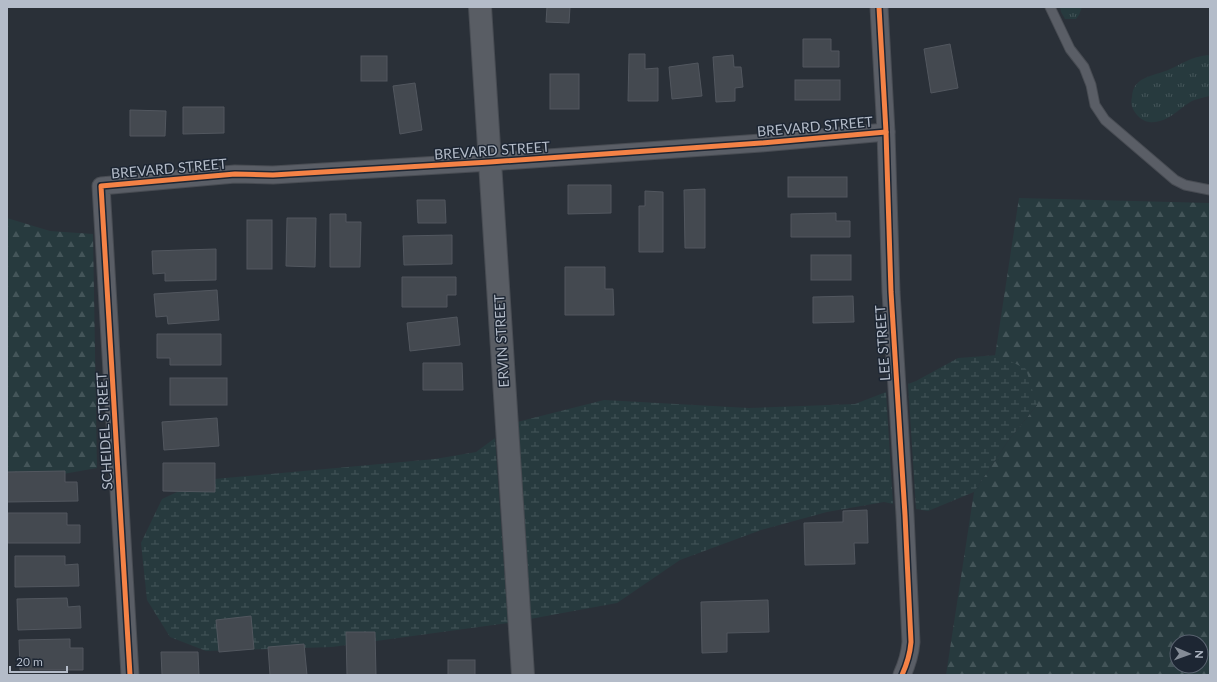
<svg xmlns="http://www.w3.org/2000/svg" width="1217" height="682" font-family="Lato,sans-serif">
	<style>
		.grass { fill: url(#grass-tufts) }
		.forest { fill: url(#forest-firs); fill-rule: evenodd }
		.wetland { fill: url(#wetland-marsh) }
		.building { fill: #444950; stroke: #52575f }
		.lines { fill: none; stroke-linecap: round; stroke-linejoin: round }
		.lane-casing { stroke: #484c53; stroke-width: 11 }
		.street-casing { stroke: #484c53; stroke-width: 19 }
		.secondary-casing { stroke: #484c53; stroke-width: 24 }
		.lane { stroke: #5a5e66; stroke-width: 9 }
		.street { stroke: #5a5e66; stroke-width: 17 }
		.secondary { stroke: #595d64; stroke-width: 22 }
		.cycleway-casing { stroke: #1d2633; stroke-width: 8 }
		.cycleway { stroke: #f48246; stroke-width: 5 }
		.labels { text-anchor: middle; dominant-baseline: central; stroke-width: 3; stroke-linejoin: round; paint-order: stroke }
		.street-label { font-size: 14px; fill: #b4bcc9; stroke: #1d2633 }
	</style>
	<defs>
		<pattern id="grass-tufts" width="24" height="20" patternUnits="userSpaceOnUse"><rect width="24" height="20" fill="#273a3e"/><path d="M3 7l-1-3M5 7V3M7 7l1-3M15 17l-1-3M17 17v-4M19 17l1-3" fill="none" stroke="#445559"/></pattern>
		<pattern id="forest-firs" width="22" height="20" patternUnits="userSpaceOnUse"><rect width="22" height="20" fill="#273a3e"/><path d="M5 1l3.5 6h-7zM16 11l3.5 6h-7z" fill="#445559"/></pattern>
		<pattern id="wetland-marsh" width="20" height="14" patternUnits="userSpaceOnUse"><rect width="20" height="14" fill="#273a3e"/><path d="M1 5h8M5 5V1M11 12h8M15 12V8" fill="none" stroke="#445559"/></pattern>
	</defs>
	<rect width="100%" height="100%" fill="#2a3038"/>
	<g class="grass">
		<polygon points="1060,7 1082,7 1079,15 1076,19 1065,19 1061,12"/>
		<path d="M1208 55 1210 56V96C1204 97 1197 99 1192 101 1178 109 1167 124 1149 122 1142 121 1136 115 1133 109 1131 105 1131 101 1132 97 1133 76 1154 76 1168 70 1184 63 1190 57 1208 55Z"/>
	</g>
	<g class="forest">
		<path d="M1019 198 1210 203V675H946L974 492 1008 441 1037 405 998 355 995 356ZM1177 642H1201V666H1177Z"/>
		<polygon points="7,218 50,231 93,234 97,468 7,484"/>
	</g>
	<g class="wetland">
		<polygon points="998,355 1026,369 1037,405 1008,441 974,492 928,511 916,509 908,384 916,381 958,358"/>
		<polygon points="886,392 893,504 884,502 827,512 761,530 680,560 617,603 530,619 517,422 604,400 749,408 855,404"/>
		<polygon points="495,438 508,623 332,647 206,651 170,637 147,600 141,543 162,499 203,480 435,459 476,452"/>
	</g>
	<g class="building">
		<polygon points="547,7 570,7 569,23 546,22"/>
		<polygon points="803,39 831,39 831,51 839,51 839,67 803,67"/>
		<polygon points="950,44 958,88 931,93 924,49"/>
		<polygon points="629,54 645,54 645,69 658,68 658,101 628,101"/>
		<polygon points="733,55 734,67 741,67 743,87 735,88 735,101 716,102 713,57"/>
		<rect x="361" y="56" width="26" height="25"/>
		<polygon points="698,63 702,96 672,99 669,67"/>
		<rect x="550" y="74" width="29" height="35"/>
		<rect x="795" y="80" width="45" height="20"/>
		<polygon points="415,83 422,130 400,134 393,86"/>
		<polygon points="183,107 224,107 224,133 183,134"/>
		<polygon points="130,110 166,111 165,136 130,136"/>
		<rect x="788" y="177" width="59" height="20"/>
		<polygon points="568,185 611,185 611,213 568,214"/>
		<polygon points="705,189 705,248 685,248 684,190"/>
		<polygon points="645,191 663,192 663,252 639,252 639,206 645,206"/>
		<polygon points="417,200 445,200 446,223 418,223"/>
		<polygon points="836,213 836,221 850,221 850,237 791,237 791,214"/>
		<polygon points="330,214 346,214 346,222 361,222 360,267 330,267"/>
		<polygon points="287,218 316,218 315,267 286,266"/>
		<rect x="247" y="220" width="25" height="49"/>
		<polygon points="452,235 452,264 404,265 403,236"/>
		<polygon points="216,249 216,280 165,281 165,273 153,274 152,251"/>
		<rect x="811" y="255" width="40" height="25"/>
		<polygon points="565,267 605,267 605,289 613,289 614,315 565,315"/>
		<polygon points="402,277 456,277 456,295 447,295 447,307 402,307"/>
		<polygon points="217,290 219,320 168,324 167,316 156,317 154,294"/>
		<polygon points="853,296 854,322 813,323 813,297"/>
		<polygon points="457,317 460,345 410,351 407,323"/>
		<polygon points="157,334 221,334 221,365 170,365 170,358 157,358"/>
		<polygon points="423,363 462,363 463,390 423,390"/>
		<rect x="170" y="378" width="57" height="27"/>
		<polygon points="217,418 219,446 164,450 162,422"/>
		<polygon points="163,463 215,463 215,492 163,491"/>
		<polygon points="65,471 65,482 77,482 78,501 7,502 7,472"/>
		<polygon points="867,510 868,543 854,543 855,564 805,565 804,523 843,522 843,511"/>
		<polygon points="8,513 67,513 67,525 80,525 80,543 8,543"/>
		<polygon points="15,556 65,556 65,565 78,564 79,586 15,587"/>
		<polygon points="67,598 68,607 80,606 81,628 18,630 17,599"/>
		<polygon points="768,600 769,632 727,633 727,652 702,653 701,602"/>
		<polygon points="251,616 254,649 219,652 216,620"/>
		<polygon points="346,632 375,632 376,675 347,675"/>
		<polygon points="70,639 70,648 83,648 83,670 20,670 19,640"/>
		<polygon points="304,644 307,675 270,675 268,647"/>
		<polygon points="161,652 198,652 199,675 162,675"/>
		<rect x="448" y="660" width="27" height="15"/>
	</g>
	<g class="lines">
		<g class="lane-casing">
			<polyline id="lane" points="1050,7 1070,49 1084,67 1091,85 1095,105 1105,120 1175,180 1185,185 1210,190"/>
		</g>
		<g class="street-casing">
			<g id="street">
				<path d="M879 7 886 132 891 292 905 515 911 642C910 654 907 664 902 675"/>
				<polyline points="130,675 101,186 235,174 273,175 490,162 761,143 886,132"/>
			</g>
		</g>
		<g class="secondary-casing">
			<polyline id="secondary" points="480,7 523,675"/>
		</g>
		<use href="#lane" class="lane"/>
		<use href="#street" class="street"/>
		<use href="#secondary" class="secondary"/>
		<g class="cycleway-casing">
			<g id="cycleway">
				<path d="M879 7 886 132 891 292 905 515 911 642C910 654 907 664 902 675"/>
				<polyline points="130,675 101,186 235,174 273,175 490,162 761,143 886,132"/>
			</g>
		</g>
		<use href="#cycleway" class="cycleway"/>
	</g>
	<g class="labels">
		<g class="street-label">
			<text transform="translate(815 126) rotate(-5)">BREVARD STREET</text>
			<text transform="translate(492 150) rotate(-4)">BREVARD STREET</text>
			<text transform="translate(169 168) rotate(-5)">BREVARD STREET</text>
			<text transform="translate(501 341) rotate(-93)">ERVIN STREET</text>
			<text transform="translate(882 343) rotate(-94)">LEE STREET</text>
			<text transform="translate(104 431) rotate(-93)">SCHEIDEL STREET</text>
		</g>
	</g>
	<rect width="1217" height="682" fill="none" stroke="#b4bcc9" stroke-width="16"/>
	<g transform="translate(1189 654) rotate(92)"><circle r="19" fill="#1d2633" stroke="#59626f"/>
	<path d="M0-3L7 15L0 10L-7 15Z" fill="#848b96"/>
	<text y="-6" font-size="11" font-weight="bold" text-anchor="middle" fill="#b4bcc9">N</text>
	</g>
	<path d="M10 666v6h57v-6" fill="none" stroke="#b4bcc9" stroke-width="2"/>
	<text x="16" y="666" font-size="12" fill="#b4bcc9" stroke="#1d2633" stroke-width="3" paint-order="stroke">20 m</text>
</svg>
